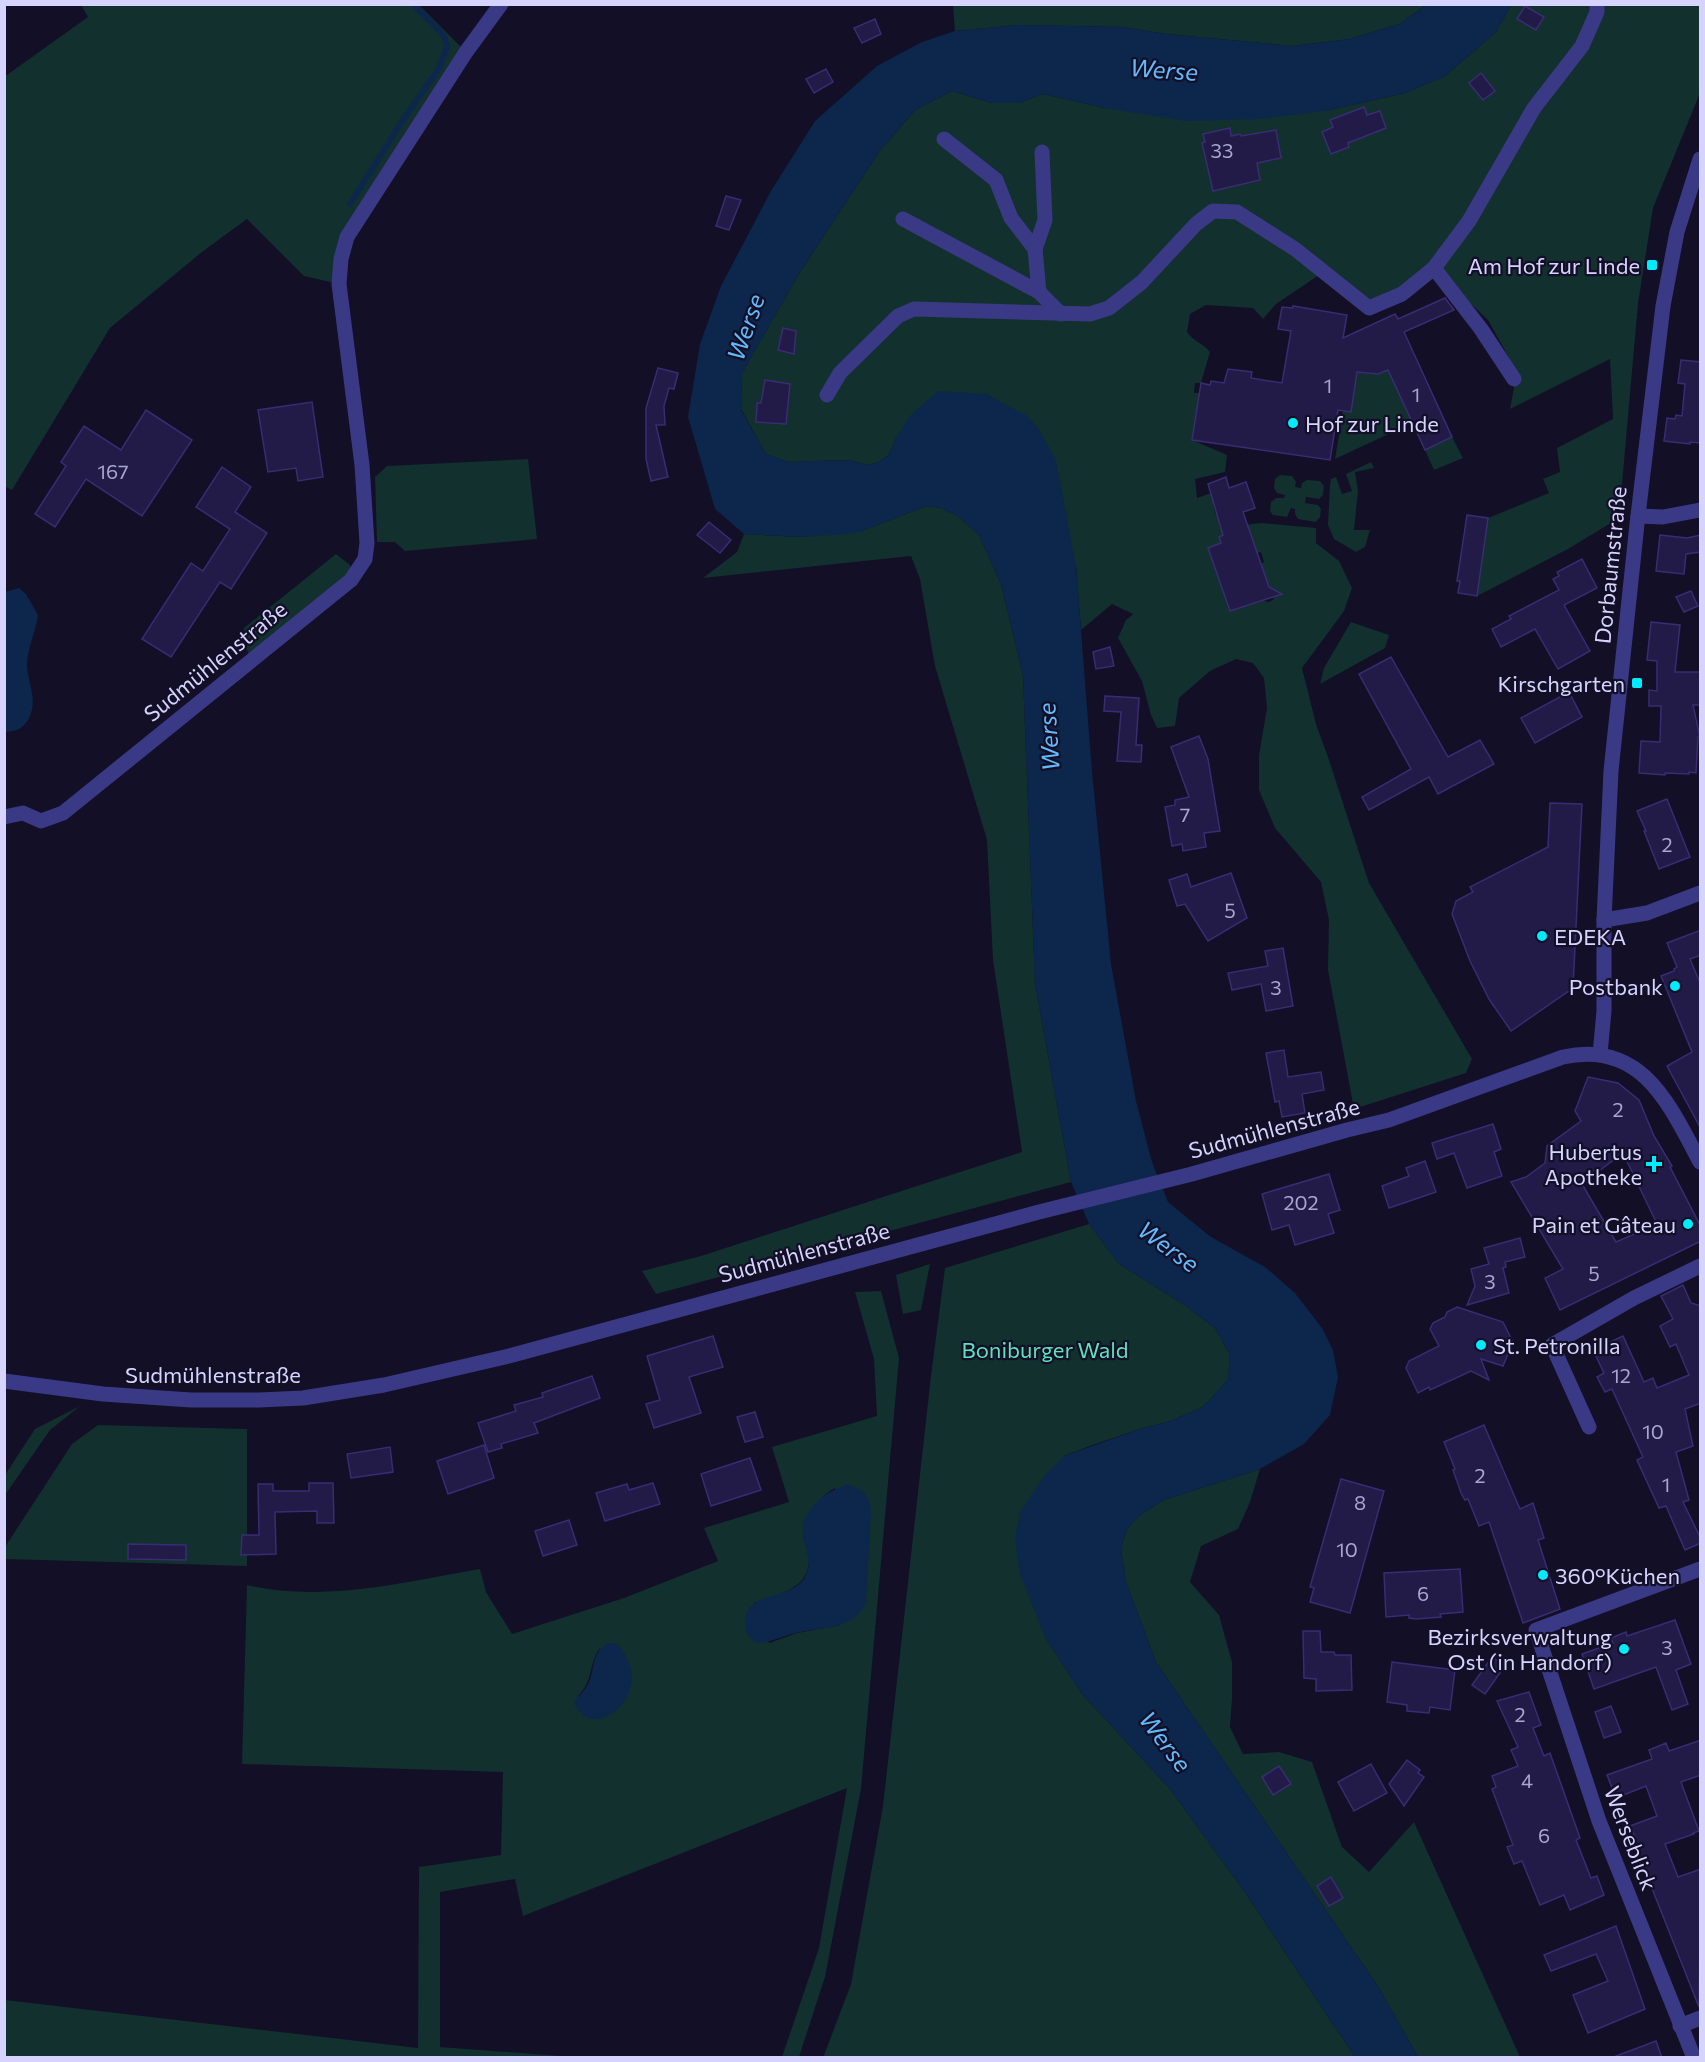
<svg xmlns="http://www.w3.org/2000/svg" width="1705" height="2062" font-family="Commissioner,sans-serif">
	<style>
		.green { fill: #12302e; fill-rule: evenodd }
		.water { fill: #0d264b }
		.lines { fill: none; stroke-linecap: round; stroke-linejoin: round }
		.stream { stroke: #0d264b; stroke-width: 6 }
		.building { fill: #221b47; stroke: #392c73; stroke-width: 1.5; fill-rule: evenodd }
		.minor { stroke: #3a3985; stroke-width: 15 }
		.poi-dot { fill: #00ebfe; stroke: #120f26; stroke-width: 2 }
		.labels { text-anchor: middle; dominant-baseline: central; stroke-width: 4.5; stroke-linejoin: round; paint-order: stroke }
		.number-label { font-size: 20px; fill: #aaa5d1 }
		.poi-label { font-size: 22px; fill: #d7d3ff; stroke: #120f26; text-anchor: end }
		.street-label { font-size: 22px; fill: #d7d3ff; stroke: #120f26 }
		.park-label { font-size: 22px; fill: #5ee1bd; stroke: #120f26 }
		.water-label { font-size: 24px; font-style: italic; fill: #61baff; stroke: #120f26 }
	</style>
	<rect width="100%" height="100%" fill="#120f26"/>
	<g class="green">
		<polygon points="81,5 419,5 466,52 347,237 339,284 304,276 247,219 202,252 110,328 12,490 4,486 4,77 88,17"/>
		<polygon points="953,5 1426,5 1399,24 1350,39 1292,46 1166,34 1122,27 1018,25 955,31"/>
		<path d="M1511 5H1700V93L1653 208 1638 304 1619 518 1568 549 1477 596 1488 518 1549 493 1543 479 1560 472 1557 448 1613 419 1610 359 1510 409 1517 372 1488 320 1434 269 1369 308 1322 273 1276 304 1263 319 1253 308 1206 305 1190 314 1187 332C1195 343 1202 342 1210 352L1201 383H1195L1194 393H1200L1192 440 1227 455 1225 472 1195 479 1197 498 1211 493 1215 504 1213 505 1216 515 1218 514 1225 535 1221 543 1208 548 1229 610 1262 600 1268 602 1273 600 1275 595 1269 587 1260 564 1264 562 1261 552 1257 553 1234 526 1262 523 1316 528V543L1339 561 1352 588 1344 611 1302 668 1316 724 1328 757 1369 883 1472 1059 1466 1073 1354 1109 1328 970 1329 920 1321 882 1275 828 1259 790V755L1267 708 1264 678 1253 663 1236 659 1210 671 1179 698 1175 726 1157 728 1151 715 1142 681 1118 638 1126 620 1133 614 1112 604 1081 630 1076 567 1005 405 986 394 896 438 889 455 879 462 867 465 849 460 788 462 766 454 741 409 742 373 800 272 879 152 915 110 952 91 992 103H1019L1043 94 1105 108 1325 111 1405 93 1445 76 1496 32Z"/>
		<polygon points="1388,370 1412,423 1335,459 1343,411 1357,372 1378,374"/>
		<polygon points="1452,437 1463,458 1434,470 1425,450"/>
		<polygon points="528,459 537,539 405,551 395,542 377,542 375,477 387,466"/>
		<polygon points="1371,462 1374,468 1355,472 1358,491 1354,530 1370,530 1365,547 1356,552 1334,539 1328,525 1330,485 1331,479 1336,477 1342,494 1352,491 1346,474"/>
		<polygon points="1280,475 1292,476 1296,482 1295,487 1301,488 1302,483 1307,480 1320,481 1324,486 1323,495 1319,499 1306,497 1305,503 1318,505 1321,509 1320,517 1316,522 1298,519 1295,514 1295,509 1291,508 1287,517 1273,515 1270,511 1271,502 1276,498 1284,498 1285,495 1277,493 1274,488 1275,479"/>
		<polygon points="926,506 941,508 959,517 979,535 1001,584 1023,675 1035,983 1071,1182 656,1294 642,1271 701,1256 1022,1152 993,960 987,840 935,666 920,579 911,556 703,578 737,552 744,534 801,537 862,531"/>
		<polygon points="336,554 350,565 351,580 252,660 244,644 244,628"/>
		<polygon points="1351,622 1389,635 1385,648 1320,684 1324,668"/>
		<polygon points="1089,1224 1119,1264 1186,1306 1215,1328 1230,1355 1228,1380 1203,1407 1168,1422 1146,1427 1090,1446 1064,1456 1045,1637 1082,1694 1170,1789 1244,1891 1355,2057 823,2058 851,1984 883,1806 931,1376 945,1268"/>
		<polygon points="930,1264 921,1310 903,1314 896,1275"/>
		<path d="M881 1291 899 1358 861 1789 825 1977 799 2057H782L819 1948 847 1788 523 1916 515 1879 440 1892V2047L575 2057 5 2058V2000L418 2048 419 1867 501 1855 503 1772 242 1764 247 1585C322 1603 405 1582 480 1569L486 1592 512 1634 624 1598 718 1561 704 1528 789 1502 772 1447 877 1416 874 1359 855 1292ZM835 1488 840 1625 797 1633 769 1643 754 1603C777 1594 810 1590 809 1558 809 1550 805 1542 803 1534 811 1515 816 1498 835 1488ZM600 1648 584 1716 578 1696C594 1681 588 1664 600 1648Z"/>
		<polygon points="80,1406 50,1430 5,1495 5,1475 35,1429"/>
		<polygon points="98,1425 247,1429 247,1566 5,1559 5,1547 72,1444"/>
		<polygon points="1260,1469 1250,1502 1238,1529 1201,1546 1190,1582 1219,1615 1232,1662 1232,1699 1230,1727 1243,1754 1279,1752 1312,1762 1342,1847 1369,1872 1414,1822 1520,2057 1418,2057 1379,1988 1156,1662 1126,1582 1121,1549 1127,1529 1140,1515 1164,1500"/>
	</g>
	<g class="water">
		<polygon points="1426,5 1511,5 1496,32 1445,76 1405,93 1325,111 1259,119 1186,121 1105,108 1043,94 1019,103 992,103 952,91 915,110 879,152 800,272 742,373 741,410 766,454 788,462 849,460 867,465 879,462 889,455 896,438 909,417 938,391 986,394 1027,416 1038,428 1056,460 1076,567 1092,771 1111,964 1136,1101 1152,1162 1168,1202 1211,1237 1265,1267 1295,1293 1322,1328 1333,1350 1338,1377 1330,1415 1304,1444 1260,1469 1164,1500 1140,1515 1127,1529 1121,1549 1126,1582 1156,1662 1379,1988 1418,2057 1355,2057 1244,1891 1170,1789 1082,1694 1045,1637 1020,1574 1015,1540 1020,1512 1044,1476 1064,1456 1146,1427 1168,1422 1203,1407 1228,1380 1230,1355 1215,1328 1186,1306 1119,1264 1089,1224 1071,1182 1035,983 1023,675 1001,584 979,535 959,517 941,508 926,506 862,531 848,534 801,537 744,534 715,509 688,417 700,344 721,286 771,191 815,121 877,66 922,42 955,31 1018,25 1122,27 1166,34 1292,46 1350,39 1399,24"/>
		<path d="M19 588 26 594 38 615C36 631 29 645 27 661 26 682 40 699 28 720 22 730 15 731 5 732V592Z"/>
		<path d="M848 1485C864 1489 870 1496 871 1512L866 1603C854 1630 821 1627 796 1633 782 1636 771 1643 756 1643 748 1637 744 1631 745 1620 747 1592 788 1600 803 1580 814 1565 806 1552 803 1536 799 1511 827 1489 848 1485Z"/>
		<path d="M608 1643 617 1644C662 1692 591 1748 574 1702 579 1695 586 1690 589 1682 596 1665 590 1655 608 1643Z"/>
	</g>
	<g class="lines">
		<polyline class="stream" points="350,204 401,123 439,68 447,48 444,36 413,4"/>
	</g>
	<g class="building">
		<polygon points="1525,6 1544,17 1536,30 1517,19"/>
		<polygon points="875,19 881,34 862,43 854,28"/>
		<polygon points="826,69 833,82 814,93 806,79"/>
		<polygon points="1481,73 1495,91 1483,100 1469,83"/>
		<polygon points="1364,107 1367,115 1380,111 1386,128 1348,143 1349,147 1331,154 1322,132 1333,127 1330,120"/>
		<polygon points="1230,128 1231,136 1240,134 1241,136 1276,130 1281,158 1257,163 1260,180 1213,191 1202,143 1205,142 1203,134"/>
		<polygon points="726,196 741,200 729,230 716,226"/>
		<polygon points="1445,298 1454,310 1404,332 1452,437 1425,450 1388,370 1378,374 1357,372 1351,412 1338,410 1330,460 1192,440 1201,383 1210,385 1211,381 1224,383 1228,369 1252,372 1251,378 1282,383 1291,331 1278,329 1282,307 1293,308 1293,306 1347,315 1343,338 1395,314 1398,319"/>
		<polygon points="783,328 796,331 794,354 778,350"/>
		<polygon points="1681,360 1701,362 1701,443 1690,442 1690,444 1664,441 1667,418 1675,419 1676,415 1682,416 1685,384 1678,383"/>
		<polygon points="658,368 678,373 674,389 669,388 664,406 665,425 656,425 668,477 651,481 646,459 646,408"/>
		<polygon points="765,380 790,384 786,424 756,422 757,403 761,403"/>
		<polygon points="312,402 323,477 298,481 296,468 268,472 258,410"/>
		<polygon points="146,410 192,440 142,516 86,479 55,527 35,514 66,466 61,462 84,426 121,450"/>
		<polygon points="222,467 251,487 235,512 267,533 231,589 220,582 171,657 142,639 191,563 203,571 230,529 196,507"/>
		<polygon points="1226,477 1229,488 1246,482 1255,508 1243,512 1269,587 1282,594 1230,611 1208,548 1221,543 1219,537 1223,535 1208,484"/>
		<polygon points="1467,515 1488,518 1477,596 1458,593 1460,581 1457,581"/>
		<polygon points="709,522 731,540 720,553 697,535"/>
		<polygon points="1660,535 1687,538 1701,535 1701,552 1686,554 1684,574 1656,571"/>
		<polygon points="1582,559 1597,588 1564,605 1590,651 1558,669 1535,629 1501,647 1492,629 1511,619 1509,616 1559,590 1553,579 1559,576 1557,572"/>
		<polygon points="1691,591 1698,606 1684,612 1676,597"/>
		<polygon points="1651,622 1680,625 1675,672 1701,672 1701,705 1693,705 1700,737 1698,737 1696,773 1689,772 1689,774 1665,773 1665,775 1639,773 1641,741 1660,742 1661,706 1649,706 1649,690 1657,691 1657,661 1647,660"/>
		<polygon points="1110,647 1114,666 1096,669 1093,652"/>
		<polygon points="1391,657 1448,757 1480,740 1494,764 1438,794 1429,777 1369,810 1362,797 1411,769 1359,674"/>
		<polygon points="1569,692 1582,717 1535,743 1521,718"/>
		<polygon points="1105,696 1139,698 1136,745 1142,745 1141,762 1117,761 1121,712 1104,711"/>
		<polygon points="1199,736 1208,759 1220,831 1204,833 1206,847 1183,851 1182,844 1172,846 1165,807 1175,805 1175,800 1189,797 1171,747"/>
		<polygon points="1667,799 1690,857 1659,869 1644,831 1646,831 1637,811"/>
		<polygon points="1550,803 1582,804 1573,988 1511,1031 1489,999 1470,961 1452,914 1456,901 1473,892 1470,887 1548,847"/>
		<polygon points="1231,873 1247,918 1208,941 1185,904 1177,906 1169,880 1187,874 1191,887"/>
		<polygon points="1701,930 1701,955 1690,959 1701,985 1701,1129 1667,1066 1692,1052 1661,976 1674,971 1674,969 1677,967 1667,943"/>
		<polygon points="1283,948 1293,1006 1266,1011 1261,984 1232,990 1228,973 1268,966 1265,951"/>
		<polygon points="1284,1050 1288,1077 1321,1072 1324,1090 1302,1094 1305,1113 1282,1117 1279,1101 1275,1102 1266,1053"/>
		<path d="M1588 1077 1618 1083 1639 1100 1654 1136 1672 1166 1670 1167 1701 1227V1241L1560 1310 1545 1278 1563 1269 1511 1182 1526 1177 1545 1163 1547 1146 1581 1121 1575 1111ZM1623 1153 1657 1224 1616 1242 1582 1184Z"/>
		<polygon points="1493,1124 1501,1149 1494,1152 1502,1176 1467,1188 1454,1153 1437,1159 1432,1143"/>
		<polygon points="1425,1161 1436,1192 1389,1208 1382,1186 1409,1176 1406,1168"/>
		<polygon points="1329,1174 1340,1210 1328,1214 1334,1233 1295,1245 1289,1225 1272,1230 1262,1194"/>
		<polygon points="1520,1238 1525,1257 1505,1262 1506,1267 1503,1268 1509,1293 1467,1305 1475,1286 1471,1269 1489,1264 1484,1248"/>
		<polygon points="1683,1285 1691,1303 1701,1306 1701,1403 1685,1409 1693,1446 1676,1452 1689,1500 1683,1502 1701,1539 1701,1543 1685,1550 1666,1506 1659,1508 1637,1460 1643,1457 1612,1389 1605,1392 1597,1377 1604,1373 1593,1350 1623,1336 1644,1382 1653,1378 1657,1388 1689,1375 1676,1344 1670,1347 1660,1326 1673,1319 1661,1296"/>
		<polygon points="1457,1307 1503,1322 1513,1342 1503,1366 1481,1359 1489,1380 1471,1371 1430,1390 1429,1387 1418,1393 1406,1368 1409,1361 1439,1346 1430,1329 1433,1323 1445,1317 1447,1312"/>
		<polygon points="713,1336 723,1367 689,1377 701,1413 654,1428 646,1404 660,1400 647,1356"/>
		<polygon points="592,1376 600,1398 534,1423 538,1433 501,1444 502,1448 488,1452 478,1423 516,1411 514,1405 543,1397 542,1393"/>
		<polygon points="755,1412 763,1437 745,1442 737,1417"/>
		<polygon points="1484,1425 1520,1509 1533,1503 1544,1538 1538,1540 1560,1609 1523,1623 1489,1522 1479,1526 1468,1499 1465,1500 1461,1493 1453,1470 1455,1469 1444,1442"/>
		<polygon points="484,1445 494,1478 448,1494 437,1461"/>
		<polygon points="390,1447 393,1472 351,1478 347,1454"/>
		<polygon points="750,1458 761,1490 711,1506 701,1474"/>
		<polygon points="1341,1479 1384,1491 1350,1613 1310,1602 1314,1588 1310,1587"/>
		<polygon points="309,1483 333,1483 334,1523 317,1523 317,1511 275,1512 276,1554 241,1555 242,1535 259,1535 258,1484 273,1484 273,1491 309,1491"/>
		<polygon points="653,1483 660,1504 605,1521 596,1493 627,1484 629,1490"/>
		<polygon points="569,1520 577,1545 543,1556 535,1531"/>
		<polygon points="128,1544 186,1545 186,1560 128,1559"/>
		<polygon points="1460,1569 1463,1612 1440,1614 1441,1617 1416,1619 1409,1618 1409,1615 1386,1617 1384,1573"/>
		<polygon points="1675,1620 1691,1664 1676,1670 1688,1704 1672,1710 1656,1667 1594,1689 1582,1654 1613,1643 1611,1638 1626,1632 1627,1636"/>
		<polygon points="1303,1631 1320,1631 1321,1652 1334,1652 1335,1655 1351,1655 1352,1690 1316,1691 1316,1679 1304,1678"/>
		<polygon points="1492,1657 1505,1666 1485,1694 1472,1685"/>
		<polygon points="1392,1662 1455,1670 1450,1710 1430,1707 1429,1713 1407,1711 1407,1705 1387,1702"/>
		<polygon points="1529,1692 1541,1725 1533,1728 1544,1756 1550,1753 1580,1838 1576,1840 1591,1878 1597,1876 1604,1895 1570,1910 1564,1895 1540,1905 1522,1861 1514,1864 1507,1847 1513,1845 1492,1789 1496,1787 1492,1776 1518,1766 1511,1750 1518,1747 1497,1701"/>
		<polygon points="1611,1706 1621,1732 1604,1738 1595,1712"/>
		<polygon points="1701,1740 1701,1775 1681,1782 1699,1831 1693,1833 1694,1834 1665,1844 1678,1877 1701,1869 1699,2007 1632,1838 1635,1837 1630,1826 1657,1816 1646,1786 1616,1798 1607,1775 1652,1759 1649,1750 1666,1743 1669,1751"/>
		<polygon points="1407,1760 1420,1770 1418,1773 1424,1777 1404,1806 1389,1784"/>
		<polygon points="1371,1764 1387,1793 1354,1811 1338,1782"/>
		<polygon points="1279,1766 1291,1784 1273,1795 1262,1777"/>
		<polygon points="1331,1877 1343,1898 1329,1906 1317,1886"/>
		<polygon points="1616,1926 1645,2009 1588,2033 1573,1995 1608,1981 1596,1954 1551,1971 1544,1955"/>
		<polygon points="1656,2041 1662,2058 1616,2058 1616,2056"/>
	</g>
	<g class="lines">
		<g class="minor">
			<polyline points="944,139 996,180 1011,218 1035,249 1039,292"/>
			<polyline points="903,219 1039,292 1061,314"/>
			<polyline points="1035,249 1045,220 1042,152"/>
			<polyline points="1434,268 1469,221 1534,108 1582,46 1597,12 1597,4"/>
			<polyline points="827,395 840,373 898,316 914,309 1090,314 1109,308 1142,282 1196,224 1213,211 1237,212 1295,249 1369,308 1402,294 1434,268 1481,329 1514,379"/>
			<polyline points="1638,516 1663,517 1700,510"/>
			<polyline points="4,817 23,813 41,821 63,813 351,580 365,559 367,543 362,465 339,284 341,259 347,237 466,52 501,4"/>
			<polyline points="1604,920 1647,913 1700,893"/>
			<polyline points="1600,1054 1604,1011 1604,920 1611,771 1637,524 1663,306 1677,232 1700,159"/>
			<path d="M4 1381 103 1394 191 1400H259L303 1398 384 1385 509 1356 1039 1212 1192 1174 1347 1130 1389 1120 1563 1057C1642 1040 1669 1104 1700 1162"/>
			<polyline points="1589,1427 1552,1345 1634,1298 1700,1266"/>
			<polyline points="1680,2026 1700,2018"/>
			<polyline points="1694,2058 1599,1821 1536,1630 1700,1569"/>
		</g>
	</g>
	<g class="poi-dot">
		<rect x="1646" y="259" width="12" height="12" rx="3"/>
		<circle cx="1293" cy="423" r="6"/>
		<rect x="1631" y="677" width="12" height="12" rx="3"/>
		<circle cx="1542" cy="936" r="6"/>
		<circle cx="1675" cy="986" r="6"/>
		<path d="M1651 1155h6v6h6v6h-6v6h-6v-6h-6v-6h6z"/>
		<circle cx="1688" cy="1224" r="6"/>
		<circle cx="1481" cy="1345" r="6"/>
		<circle cx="1543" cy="1575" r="6"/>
		<circle cx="1624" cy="1649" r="6"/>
	</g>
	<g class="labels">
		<g class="number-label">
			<text x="1222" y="150">33</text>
			<text x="1328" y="385">1</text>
			<text x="1416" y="394">1</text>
			<text x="113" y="471">167</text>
			<text x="1185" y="814">7</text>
			<text x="1667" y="844">2</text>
			<text x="1230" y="910">5</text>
			<text x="1276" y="987">3</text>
			<text x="1618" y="1109">2</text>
			<text x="1301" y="1202">202</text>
			<text x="1594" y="1273">5</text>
			<text x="1490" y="1281">3</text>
			<text x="1621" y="1375">12</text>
			<text x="1653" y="1431">10</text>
			<text x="1480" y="1475">2</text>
			<text x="1666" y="1484">1</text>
			<text x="1360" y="1502">8</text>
			<text x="1347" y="1549">10</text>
			<text x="1423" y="1593">6</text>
			<text x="1667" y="1647">3</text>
			<text x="1520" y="1714">2</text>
			<text x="1527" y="1780">4</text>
			<text x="1544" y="1835">6</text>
		</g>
		<g class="poi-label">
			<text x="1640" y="265">Am Hof zur Linde</text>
			<text x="1305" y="423" text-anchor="start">Hof zur Linde</text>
			<text x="1625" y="683">Kirschgarten</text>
			<text x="1554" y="936" text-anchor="start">EDEKA</text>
			<text x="1663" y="986">Postbank</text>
			<text x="1642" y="1151">Hubertus<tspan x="1642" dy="25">Apotheke</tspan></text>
			<text x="1676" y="1224">Pain et Gâteau</text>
			<text x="1493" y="1345" text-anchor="start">St. Petronilla</text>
			<text x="1555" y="1575" text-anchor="start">360°Küchen</text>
			<text x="1612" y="1636">Bezirksverwaltung<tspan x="1612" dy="25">Ost (in Handorf)</tspan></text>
		</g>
		<g class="street-label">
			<text transform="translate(1610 565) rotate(-84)">Dorbaumstraße</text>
			<text transform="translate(215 661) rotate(-39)">Sudmühlenstraße</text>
			<text transform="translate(1274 1128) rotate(-15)">Sudmühlenstraße</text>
			<text transform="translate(804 1252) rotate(-15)">Sudmühlenstraße</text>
			<text x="213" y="1374">Sudmühlenstraße</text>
			<text transform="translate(1631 1838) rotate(69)">Werseblick</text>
		</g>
		<g class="park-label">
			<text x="1045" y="1349">Boniburger Wald</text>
		</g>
		<g class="water-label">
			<text transform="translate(1164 69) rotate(4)">Werse</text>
			<text transform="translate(745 327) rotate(-71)">Werse</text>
			<text transform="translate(1048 737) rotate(-94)">Werse</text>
			<text transform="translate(1169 1246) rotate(36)">Werse</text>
			<text transform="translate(1166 1741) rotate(53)">Werse</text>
		</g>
	</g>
	<rect width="1705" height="2062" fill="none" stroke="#d7d3ff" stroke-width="12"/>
</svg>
